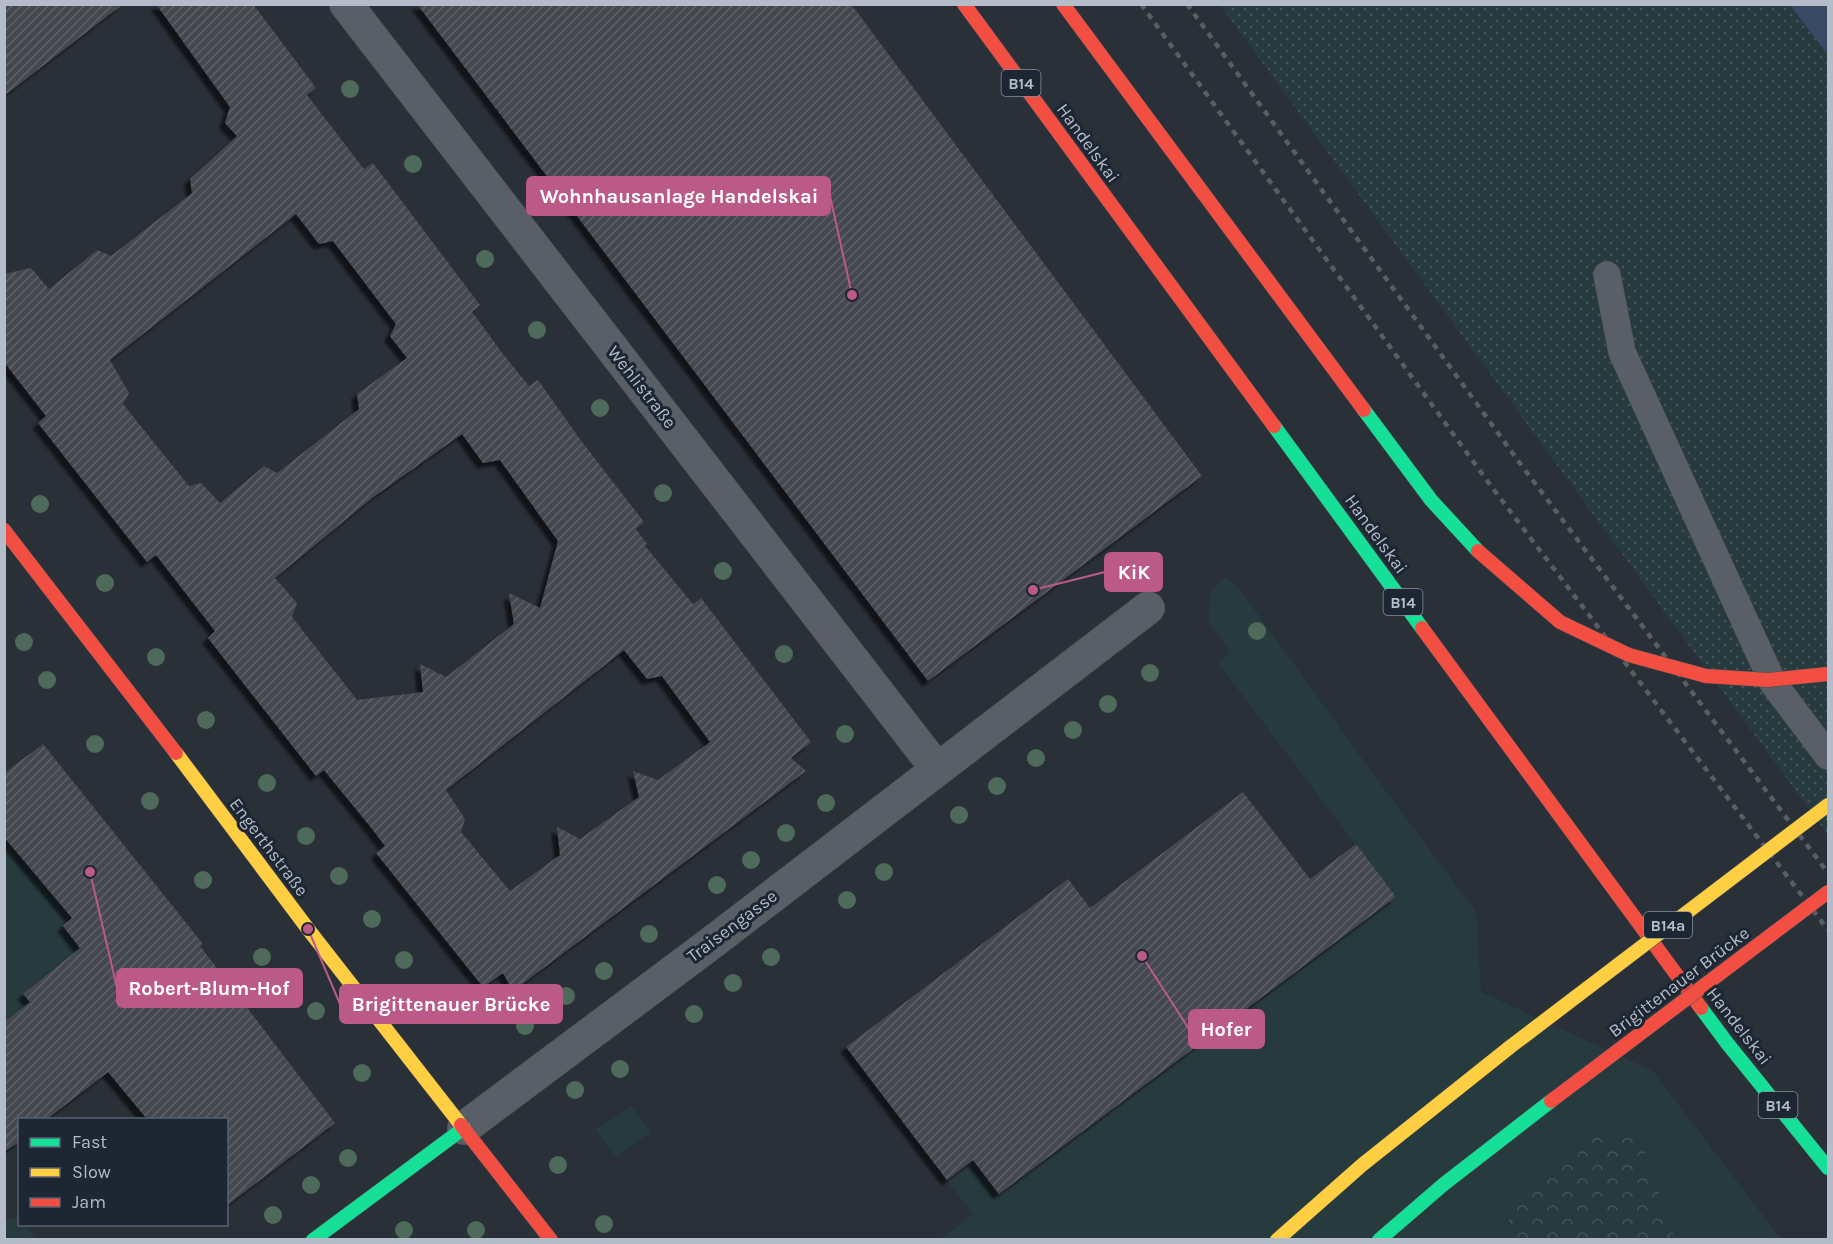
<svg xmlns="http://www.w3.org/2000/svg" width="1833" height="1244" font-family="Karla,sans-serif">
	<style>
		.green { fill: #273a3e }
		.forest { fill: url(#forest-crowns) }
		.park { fill: url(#park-dots) }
		.water { fill: #384963 }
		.building { fill: url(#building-hatch); fill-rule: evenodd; filter: url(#shadow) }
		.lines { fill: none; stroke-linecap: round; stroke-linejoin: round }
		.lane-casing { stroke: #484c53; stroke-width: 28 }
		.street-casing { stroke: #484c53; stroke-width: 34 }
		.fast-casing { stroke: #484c53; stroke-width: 15 }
		.slow-casing { stroke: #484c53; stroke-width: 15 }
		.jam-casing { stroke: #484c53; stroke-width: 15 }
		.lane { stroke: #5a5e66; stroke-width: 27 }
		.street { stroke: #5a5e66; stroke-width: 33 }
		.fast { stroke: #16e098; stroke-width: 14 }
		.slow { stroke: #ffcf43; stroke-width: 14 }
		.jam { stroke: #f24e42; stroke-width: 14 }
		.rail { stroke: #595d64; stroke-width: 4.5; stroke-dasharray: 6 6; stroke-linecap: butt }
		.slow-bridge-casing { stroke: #474c53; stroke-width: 15; stroke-linecap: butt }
		.jam-bridge-casing { stroke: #474c53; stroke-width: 15; stroke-linecap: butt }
		.slow-bridge { stroke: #ffcf43; stroke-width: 14 }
		.jam-bridge { stroke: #f24e42; stroke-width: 14 }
		.tree { fill: #4e6a5a }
		.labels { text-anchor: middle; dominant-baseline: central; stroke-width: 6; stroke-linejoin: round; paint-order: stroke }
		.shield { fill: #1d2633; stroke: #878f9c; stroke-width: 1.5 }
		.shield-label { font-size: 16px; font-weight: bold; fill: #b4bcc9 }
		.street-label { font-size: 18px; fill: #b4bcc9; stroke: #1d2633 }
		.leader { fill: none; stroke: #bc5a87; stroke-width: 2 }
		.callout-dot { fill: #bc5a87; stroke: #1d2633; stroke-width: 2 }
		.callout { fill: #bc5a87; stroke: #bc5a87; stroke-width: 2 }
		.callout-label { font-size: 20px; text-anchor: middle; font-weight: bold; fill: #fff }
	</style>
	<defs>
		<pattern id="forest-crowns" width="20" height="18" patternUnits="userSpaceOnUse" patternTransform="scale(1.5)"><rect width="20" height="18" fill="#273a3e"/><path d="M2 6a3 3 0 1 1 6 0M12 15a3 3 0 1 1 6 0" fill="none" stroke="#445559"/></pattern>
		<pattern id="park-dots" width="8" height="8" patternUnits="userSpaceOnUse" patternTransform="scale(1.5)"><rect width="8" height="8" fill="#273a3e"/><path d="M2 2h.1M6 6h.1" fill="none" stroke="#445559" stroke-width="1.8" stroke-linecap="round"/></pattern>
		<pattern id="building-hatch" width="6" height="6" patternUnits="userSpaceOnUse" patternTransform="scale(1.5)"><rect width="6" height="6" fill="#444950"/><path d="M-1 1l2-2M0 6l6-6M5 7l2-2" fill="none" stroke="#5d6168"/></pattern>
		<filter id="shadow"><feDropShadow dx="-5.5" dy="5.5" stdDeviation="1.5" flood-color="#0009"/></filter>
	</defs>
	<rect width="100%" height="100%" fill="#2a3038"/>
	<g class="green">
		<polygon points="1226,577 1242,592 1360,756 1476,912 1481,992 1653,1071 1781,1239 939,1240 973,1214 947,1180 973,1160 1000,1194 1396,898 1218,663 1230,652 1208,621 1211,590"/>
		<polygon points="4,837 72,919 63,927 79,946 132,1001 23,994 30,1002 5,1022"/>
		<polygon points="631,1106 651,1132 616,1157 596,1130"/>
		<polygon points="19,1216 20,1224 26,1225 36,1239 5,1239 5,1219 10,1219"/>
	</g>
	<polygon class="forest" points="1637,1129 1675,1239 1501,1239 1521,1191 1589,1133"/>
	<polygon class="park" points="1220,5 1790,5 1828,55 1828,835"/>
	<polygon class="water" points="1790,5 1828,5 1828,55"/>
	<g class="building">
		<polygon points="4,4 123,4 4,96"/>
		<path d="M156 4H253L316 88 307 95 364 169 373 163 480 305 472 312 503 354 529 386 538 380 582 442 644 522 636 529 647 544 645 546 693 604 701 598 811 742 791 758 806 771 513 991 503 973 483 987 376 853 385 846 373 830 324 770 316 776 208 638 215 631 156 555 147 562 38 423 46 416 4 362V274L31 268 49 289 97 250 111 256 192 193 190 179 237 136 225 123 230 107ZM296 214 319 244 333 241 396 324 390 336 407 358 357 394 359 409 277 473 264 466 220 503 201 483 189 486 123 404 129 393 110 360ZM462 434 483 463 500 460 558 541 540 608 509 593 514 624 446 677 420 664 423 692 357 700 292 617 297 603 275 578 372 498ZM624 650 647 679 662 676 710 742 658 780 633 771 639 797 580 839 557 827 560 855 510 891 461 832 465 819 446 790Z"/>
		<polygon points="417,4 851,4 1202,476 928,681"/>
		<polygon points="43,744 203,944 200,946 335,1123 226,1206 226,1119 147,1119 108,1072 47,1119 20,1119 20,1141 4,1152 4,1022 30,1002 23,994 80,948 63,926 72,918 4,837 4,773"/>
		<polygon points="1243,792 1310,879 1356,844 1396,897 999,1194 973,1160 947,1180 846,1047 1068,879 1090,908"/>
	</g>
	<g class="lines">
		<g class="lane-casing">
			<polyline id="lane" points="1607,275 1622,352 1773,683 1828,756"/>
		</g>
		<g class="street-casing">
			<g id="street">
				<polyline points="346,4 937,769"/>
				<polyline points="464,1128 710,944 1148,608"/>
			</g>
		</g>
		<g class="fast-casing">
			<g id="fast">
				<polyline points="1364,410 1431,500 1478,551"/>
				<polyline points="1274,426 1422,628"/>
				<polyline points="1701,1008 1727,1043 1828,1168"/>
				<polyline points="313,1240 464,1128"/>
				<polyline points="1379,1240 1444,1184 1551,1101"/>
			</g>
		</g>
		<g class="slow-casing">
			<g id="slow">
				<polyline points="176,753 308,929 461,1125"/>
				<polyline points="1277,1240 1362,1165 1510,1047"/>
			</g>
		</g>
		<g class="jam-casing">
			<g id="jam">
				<polyline points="964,4 1274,426"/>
				<polyline points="1063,4 1364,410"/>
				<polyline points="4,530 176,753"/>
				<polyline points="1422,628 1701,1008"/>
				<polyline points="461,1125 551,1240"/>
			</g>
		</g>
		<use href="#lane" class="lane"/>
		<use href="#street" class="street"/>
		<use href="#fast" class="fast"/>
		<use href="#slow" class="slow"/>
		<use href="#jam" class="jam"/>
		<g class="rail">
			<polyline points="1141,4 1491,486 1828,930"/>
			<polyline points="1187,4 1519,462 1828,873"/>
		</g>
		<g class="slow-bridge-casing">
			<polyline id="slow-bridge" points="1510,1047 1828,805"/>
		</g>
		<g class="jam-bridge-casing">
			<g id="jam-bridge">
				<polyline points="1478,551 1560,622 1629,655 1706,676 1768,680 1828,674"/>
				<polyline points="1551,1101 1828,892"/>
			</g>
		</g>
		<use href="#slow-bridge" class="slow-bridge"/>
		<use href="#jam-bridge" class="jam-bridge"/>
	</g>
	<g class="tree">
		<circle cx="350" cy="89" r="9"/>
		<circle cx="413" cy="164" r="9"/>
		<circle cx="485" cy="259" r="9"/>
		<circle cx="537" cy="330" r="9"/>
		<circle cx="600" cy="408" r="9"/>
		<circle cx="663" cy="493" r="9"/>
		<circle cx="40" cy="504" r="9"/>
		<circle cx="723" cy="571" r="9"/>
		<circle cx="105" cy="583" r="9"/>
		<circle cx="1257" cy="631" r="9"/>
		<circle cx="24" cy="642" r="9"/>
		<circle cx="784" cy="654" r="9"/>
		<circle cx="156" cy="657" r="9"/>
		<circle cx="1150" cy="673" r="9"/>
		<circle cx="47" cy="680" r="9"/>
		<circle cx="1108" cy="704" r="9"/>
		<circle cx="206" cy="720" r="9"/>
		<circle cx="1073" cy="730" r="9"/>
		<circle cx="845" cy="734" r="9"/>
		<circle cx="95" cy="744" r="9"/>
		<circle cx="1036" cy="758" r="9"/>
		<circle cx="267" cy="783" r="9"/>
		<circle cx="997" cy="786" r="9"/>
		<circle cx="150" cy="801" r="9"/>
		<circle cx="826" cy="803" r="9"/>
		<circle cx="959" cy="815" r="9"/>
		<circle cx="786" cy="833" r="9"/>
		<circle cx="306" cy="836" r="9"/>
		<circle cx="751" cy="860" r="9"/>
		<circle cx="884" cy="872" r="9"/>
		<circle cx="339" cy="876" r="9"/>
		<circle cx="203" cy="880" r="9"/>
		<circle cx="717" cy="885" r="9"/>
		<circle cx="847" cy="900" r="9"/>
		<circle cx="372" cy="919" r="9"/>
		<circle cx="649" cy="934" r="9"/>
		<circle cx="262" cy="957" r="9"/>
		<circle cx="771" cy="957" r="9"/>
		<circle cx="404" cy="960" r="9"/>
		<circle cx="604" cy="971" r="9"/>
		<circle cx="733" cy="983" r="9"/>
		<circle cx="566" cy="996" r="9"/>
		<circle cx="316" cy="1011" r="9"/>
		<circle cx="694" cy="1014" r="9"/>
		<circle cx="525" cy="1026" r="9"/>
		<circle cx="620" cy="1069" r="9"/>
		<circle cx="362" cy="1073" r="9"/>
		<circle cx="575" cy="1090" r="9"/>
		<circle cx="348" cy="1158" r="9"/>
		<circle cx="558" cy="1165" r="9"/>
		<circle cx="311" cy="1185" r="9"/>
		<circle cx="273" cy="1215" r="9"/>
		<circle cx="604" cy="1224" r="9"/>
		<circle cx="404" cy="1230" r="9"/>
		<circle cx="476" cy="1230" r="9"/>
	</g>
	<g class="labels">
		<g class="shield">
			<rect x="1001.5" y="70" width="39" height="26" rx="4.5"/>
			<rect x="1383.5" y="589" width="39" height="26" rx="4.5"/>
			<rect x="1644" y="912" width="48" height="26" rx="4.5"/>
			<rect x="1758.5" y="1092" width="39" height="26" rx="4.5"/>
		</g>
		<g class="shield-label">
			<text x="1021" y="83">B14</text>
			<text x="1403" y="602">B14</text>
			<text x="1668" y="925">B14a</text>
			<text x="1778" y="1105">B14</text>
		</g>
		<g class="street-label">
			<text transform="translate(1088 143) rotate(54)">Handelskai</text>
			<text transform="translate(642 387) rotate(52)">Wehlistraße</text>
			<text transform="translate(1376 534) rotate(54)">Handelskai</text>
			<text transform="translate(269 847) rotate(53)">Engerthstraße</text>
			<text transform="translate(732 926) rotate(-37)">Traisengasse</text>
			<text transform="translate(1679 982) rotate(-37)">Brigittenauer Brücke</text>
			<text transform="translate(1739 1026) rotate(52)">Handelskai</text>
		</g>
	</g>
	<path class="leader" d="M852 295L830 196M1033 590L1105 572M90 872L117 988M308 929L340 1004M1142 956L1189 1029"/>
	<g class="callout-dot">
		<circle cx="852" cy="295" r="6"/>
		<circle cx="1033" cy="590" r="6"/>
		<circle cx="90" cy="872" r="6"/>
		<circle cx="308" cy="929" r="6"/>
		<circle cx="1142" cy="956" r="6"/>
	</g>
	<g class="callout">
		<rect x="527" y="177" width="303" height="38" rx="6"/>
		<rect x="1105" y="553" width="57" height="38" rx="6"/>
		<rect x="117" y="969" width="185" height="38" rx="6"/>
		<rect x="340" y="985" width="222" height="38" rx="6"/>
		<rect x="1189" y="1010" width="75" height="38" rx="6"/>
	</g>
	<g class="callout-label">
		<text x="679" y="203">Wohnhausanlage Handelskai</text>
		<text x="1134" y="579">KiK</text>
		<text x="209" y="995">Robert-Blum-Hof</text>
		<text x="451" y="1011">Brigittenauer Brücke</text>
		<text x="1226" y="1036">Hofer</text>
	</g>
	<rect width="1833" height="1244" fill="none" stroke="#b4bcc9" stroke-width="12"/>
	<rect x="18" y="1118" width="210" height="108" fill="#1d2633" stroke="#59626f" stroke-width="1.5"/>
	<rect x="30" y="1138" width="30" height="9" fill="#16e098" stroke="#59626f" stroke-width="1.5"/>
	<text x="72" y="1148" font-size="18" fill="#b4bcc9">Fast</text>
	<rect x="30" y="1168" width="30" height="9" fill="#ffcf43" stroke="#59626f" stroke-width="1.5"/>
	<text x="72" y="1178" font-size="18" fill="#b4bcc9">Slow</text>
	<rect x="30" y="1198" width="30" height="9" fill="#f24e42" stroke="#59626f" stroke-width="1.5"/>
	<text x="72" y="1208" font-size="18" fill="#b4bcc9">Jam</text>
</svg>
